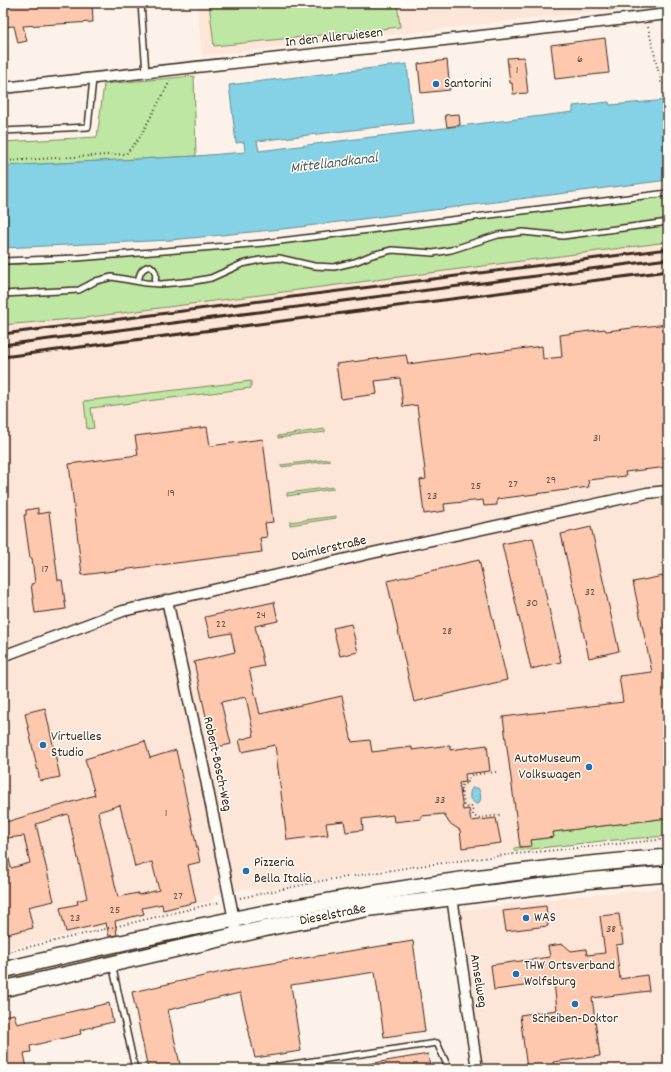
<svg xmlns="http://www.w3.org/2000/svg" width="671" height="1072" font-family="Dekko,sans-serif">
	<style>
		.built { fill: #fde5d8 }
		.green { fill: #bee7a3; stroke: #7c8860 }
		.water { fill: #85d1e5; stroke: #678e95 }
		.building { fill: #fec8af; stroke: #3b2a1e; fill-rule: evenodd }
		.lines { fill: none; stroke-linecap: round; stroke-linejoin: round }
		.service-casing { stroke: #3b2a1e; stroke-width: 8 }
		.minor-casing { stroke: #3b2a1e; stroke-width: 13 }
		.secondary-casing { stroke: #3b2a1e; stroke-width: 18 }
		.path { stroke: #3b2a1e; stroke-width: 2; stroke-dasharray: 1 3; stroke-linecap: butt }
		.service { stroke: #fdfcf7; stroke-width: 5 }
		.minor { stroke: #fdfcf7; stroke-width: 10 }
		.secondary { stroke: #fdfcf7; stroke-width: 15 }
		.rail { stroke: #3b2a1e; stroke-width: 3 }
		.poi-dot { fill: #1f6fb2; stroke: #fdfcf7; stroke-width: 1.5 }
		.labels { text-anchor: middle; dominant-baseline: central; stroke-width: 3; stroke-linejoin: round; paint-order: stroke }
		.number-label { font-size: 12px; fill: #6c5242 }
		.street-label { font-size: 14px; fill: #3b2a1e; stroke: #fdfcf7 }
		.poi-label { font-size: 14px; fill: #3b2a1e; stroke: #fdfcf7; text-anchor: start }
		.water-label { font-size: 15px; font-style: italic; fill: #515c5a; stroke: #fdfcf7 }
	</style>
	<rect width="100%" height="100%" fill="#fdf2e9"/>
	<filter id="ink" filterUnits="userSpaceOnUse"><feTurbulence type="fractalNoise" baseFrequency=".025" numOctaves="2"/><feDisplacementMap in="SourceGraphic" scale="8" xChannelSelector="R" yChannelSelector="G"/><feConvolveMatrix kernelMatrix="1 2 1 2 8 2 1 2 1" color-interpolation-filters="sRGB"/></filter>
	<g filter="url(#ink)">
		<g class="built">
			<polygon points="197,3 603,3 609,10 202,56"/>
			<polygon points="668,242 668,836 602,841 392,867 269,889 254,890 245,888 216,894 212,901 3,950 3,325 83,318"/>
			<polygon points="668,888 668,1069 477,1069 454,911 587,895"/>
		</g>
		<g class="green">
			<polygon points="209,3 397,3 400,27 214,46"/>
			<polygon points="603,3 652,3 609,10"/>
			<polygon points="194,76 196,156 3,166 3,142 97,137 104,84"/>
			<polygon points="668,196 668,242 83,318 3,325 3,265 77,261 264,246"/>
			<polygon points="251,381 251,388 91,408 94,428 87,429 84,401"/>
			<polygon points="325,429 325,432 278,438 278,436"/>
			<polygon points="329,459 329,461 281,467 281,465"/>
			<polygon points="333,487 333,489 287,496 287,493"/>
			<polygon points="336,516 336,518 290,525 290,522"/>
			<polygon points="668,818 668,836 602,841 514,851 514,848 531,846 531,840 553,837 553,832"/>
			<polygon points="668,861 668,866 552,878 366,902 367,898"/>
			<polygon points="172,937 173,940 144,949 100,960 96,958 96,956"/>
		</g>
		<g class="water">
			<polygon points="407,64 413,123 257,141 259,151 573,112 573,106 609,102 610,105 668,100 668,180 292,228 171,240 3,248 3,166 196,156 245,152 244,142 236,143 229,85"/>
			<path d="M472 788H478C481 793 482 799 478 804H476L470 799V793Z"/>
		</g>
		<g class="building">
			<polygon points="3,3 92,3 93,22 23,26 27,41 18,43 14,26 3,27"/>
			<polygon points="605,38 609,73 555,79 551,45"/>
			<polygon points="524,57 528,93 513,94 512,83 510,83 507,58"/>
			<polygon points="447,60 450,90 421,93 418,64"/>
			<polygon points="459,114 460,125 447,127 445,115"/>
			<polygon points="668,324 668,467 625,472 626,476 588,480 589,487 497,499 497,505 484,506 483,500 444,504 445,511 424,514 420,480 426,479 417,405 403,407 400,378 375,381 377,394 341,399 336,364 406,355 408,364 542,346 543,359 562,357 560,335 605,329 606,331"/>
			<polygon points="207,427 210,446 263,439 273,522 265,523 267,537 260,538 262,552 82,575 69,464 138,455 135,436"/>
			<polygon points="38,508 38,514 49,512 58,580 62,580 66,609 35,613 31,584 35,583 32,558 30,558 24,515 26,515 26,510"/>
			<polygon points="591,527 619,651 589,658 561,534"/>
			<polygon points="533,538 561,662 531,669 502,544"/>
			<polygon points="479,560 507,680 414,702 387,581"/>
			<polygon points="668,575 668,818 553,832 554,837 531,840 532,846 520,847 503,717 623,702 619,676 652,672 633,582"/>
			<polygon points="274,602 278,621 255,626 264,666 249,669 260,714 342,696 352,742 370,740 372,752 412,747 412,750 450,745 450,750 487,745 490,771 465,774 466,782 459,783 463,810 469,809 471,821 496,818 501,843 462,848 460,830 449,823 444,814 421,816 421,819 394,822 393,815 362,819 363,830 346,832 344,821 326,823 328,835 287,840 275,745 242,752 239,740 254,736 246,697 221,702 231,744 213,748 194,662 235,652 231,633 210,637 205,617"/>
			<polygon points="351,624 358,652 340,656 333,628"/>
			<polygon points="45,708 60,777 40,781 25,713"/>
			<path d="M145 741 150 758 176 750 200 862 188 865 196 902 163 910 162 904 142 908 144 914 115 921 117 935 109 936 106 923 66 932 60 908 78 904 77 901 87 898 68 814 36 824 54 901 28 907 33 928 7 934 3 917V850H7L11 868 30 863 24 836 7 838 6 832 3 833V823L95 795 85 759ZM120 805 135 867 152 862 159 890 138 895V893L118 897 98 812Z"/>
			<polygon points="546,906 548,926 506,931 503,911"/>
			<polygon points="619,914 623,944 616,945 620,979 647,975 649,991 592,998 600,1056 553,1062 554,1069 527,1069 520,1015 557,1010 554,982 494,990 491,965 550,957 548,946 563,944 571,951 586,949 587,955 605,953 600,916"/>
			<polygon points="413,941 425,1031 384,1037 375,972 291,985 301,1051 255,1058 240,993 168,1010 181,1069 148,1069 132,992 235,969"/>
			<polygon points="109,1003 113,1022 80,1030 81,1034 30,1046 31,1052 24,1053 27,1069 3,1069 3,1016 14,1014 17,1024"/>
			<polygon points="428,1054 430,1069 369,1069 368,1064"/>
		</g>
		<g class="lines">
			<g class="service-casing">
				<g id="service">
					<polyline points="141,3 146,73"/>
					<polyline points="3,131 88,127 93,79"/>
					<polyline points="3,261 77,258 264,243 668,193"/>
					<path d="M138 281C140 273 141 268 150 266 157 271 156 275 155 283"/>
					<polyline points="3,294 79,290 96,281 112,277 146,283 161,284 195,281 211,278 242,264 260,260 279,258 314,266 334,267 355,262 372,255 392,250 433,253 451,250 498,235 523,232 563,236 668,222"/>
					<polyline points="112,964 135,1069"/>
					<polyline points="258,1069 437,1043 449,1069"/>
				</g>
			</g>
			<g class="minor-casing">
				<g id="minor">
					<polyline points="3,88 499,34 668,14"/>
					<polyline points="167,600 204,770 237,935"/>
					<polyline points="3,656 123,611 372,553 647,493 668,491"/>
					<polyline points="452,897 477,1069"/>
				</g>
			</g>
			<g class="secondary-casing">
				<g id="secondary">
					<path d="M3 970C222 918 443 874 668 857"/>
					<path id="s1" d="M3 989 272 927 371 908 584 881 668 874"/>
				</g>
			</g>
			<g class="path">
				<polyline points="648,27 661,82 668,86"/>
				<polyline points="3,161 126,154 140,137 170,81"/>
				<polyline points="3,640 11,639"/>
				<polyline points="496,772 472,775 468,780 468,783 463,784 461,787 464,805 467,807 472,807 473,815 477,818 501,815"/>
				<polyline points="240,898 321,881 418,866 506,855 668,839"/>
				<polyline points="3,953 220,902"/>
			</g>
			<use href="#service" class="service"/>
			<use href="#minor" class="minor"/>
			<use href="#secondary" class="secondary"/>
			<g class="rail">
				<polyline points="3,334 668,249"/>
				<polyline points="3,345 668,259"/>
				<polyline points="3,357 668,271"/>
			</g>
		</g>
	</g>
	<g class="poi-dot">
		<circle cx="436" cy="84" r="4"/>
		<circle cx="43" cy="745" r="4"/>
		<circle cx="589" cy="767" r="4"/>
		<circle cx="246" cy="871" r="4"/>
		<circle cx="526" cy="918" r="4"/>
		<circle cx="516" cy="974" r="4"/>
		<circle cx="575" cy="1004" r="4"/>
	</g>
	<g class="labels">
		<g class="number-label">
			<text x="580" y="59">6</text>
			<text x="517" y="70">1</text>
			<text x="597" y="438">31</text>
			<text x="551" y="480">29</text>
			<text x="513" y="484">27</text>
			<text x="476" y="486">25</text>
			<text x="171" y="493">19</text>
			<text x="432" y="496">23</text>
			<text x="45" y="569">17</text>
			<text x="590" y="592">32</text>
			<text x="532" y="603">30</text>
			<text x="261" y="615">24</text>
			<text x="221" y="624">22</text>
			<text x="447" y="631">28</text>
			<text x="440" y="800">33</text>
			<text x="166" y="813">1</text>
			<text x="178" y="896">27</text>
			<text x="115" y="910">25</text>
			<text x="75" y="918">23</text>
			<text x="611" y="929">38</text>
		</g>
		<g class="street-label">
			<text transform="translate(334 38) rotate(-6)">In den Allerwiesen</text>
			<text transform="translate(329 549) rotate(-13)">Daimlerstraße</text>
			<text transform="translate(217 764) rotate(78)">Robert-Bosch-Weg</text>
			<text stroke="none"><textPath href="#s1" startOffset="338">Dieselstraße</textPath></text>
			<text transform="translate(478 981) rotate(81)">Amselweg</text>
		</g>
		<g class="poi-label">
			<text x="444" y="84">Santorini</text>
			<text x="51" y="737">Virtuelles<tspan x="51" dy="16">Studio</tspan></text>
			<text x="581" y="759" text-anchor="end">AutoMuseum<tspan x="581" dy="16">Volkswagen</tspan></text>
			<text x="254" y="863">Pizzeria<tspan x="254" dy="16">Bella Italia</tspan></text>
			<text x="534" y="918">WAS</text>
			<text x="524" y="966">THW Ortsverband<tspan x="524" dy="16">Wolfsburg</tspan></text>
			<text x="575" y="1019" text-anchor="middle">Scheiben-Doktor</text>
		</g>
		<g class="water-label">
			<text transform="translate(334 164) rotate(-7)">Mittellandkanal</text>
		</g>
	</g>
	<rect width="671" height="1072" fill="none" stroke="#fdfcf7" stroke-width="16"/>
	<rect x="8" y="8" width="655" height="1056" fill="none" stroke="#3b2a1e" stroke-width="1.5" filter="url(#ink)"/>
</svg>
